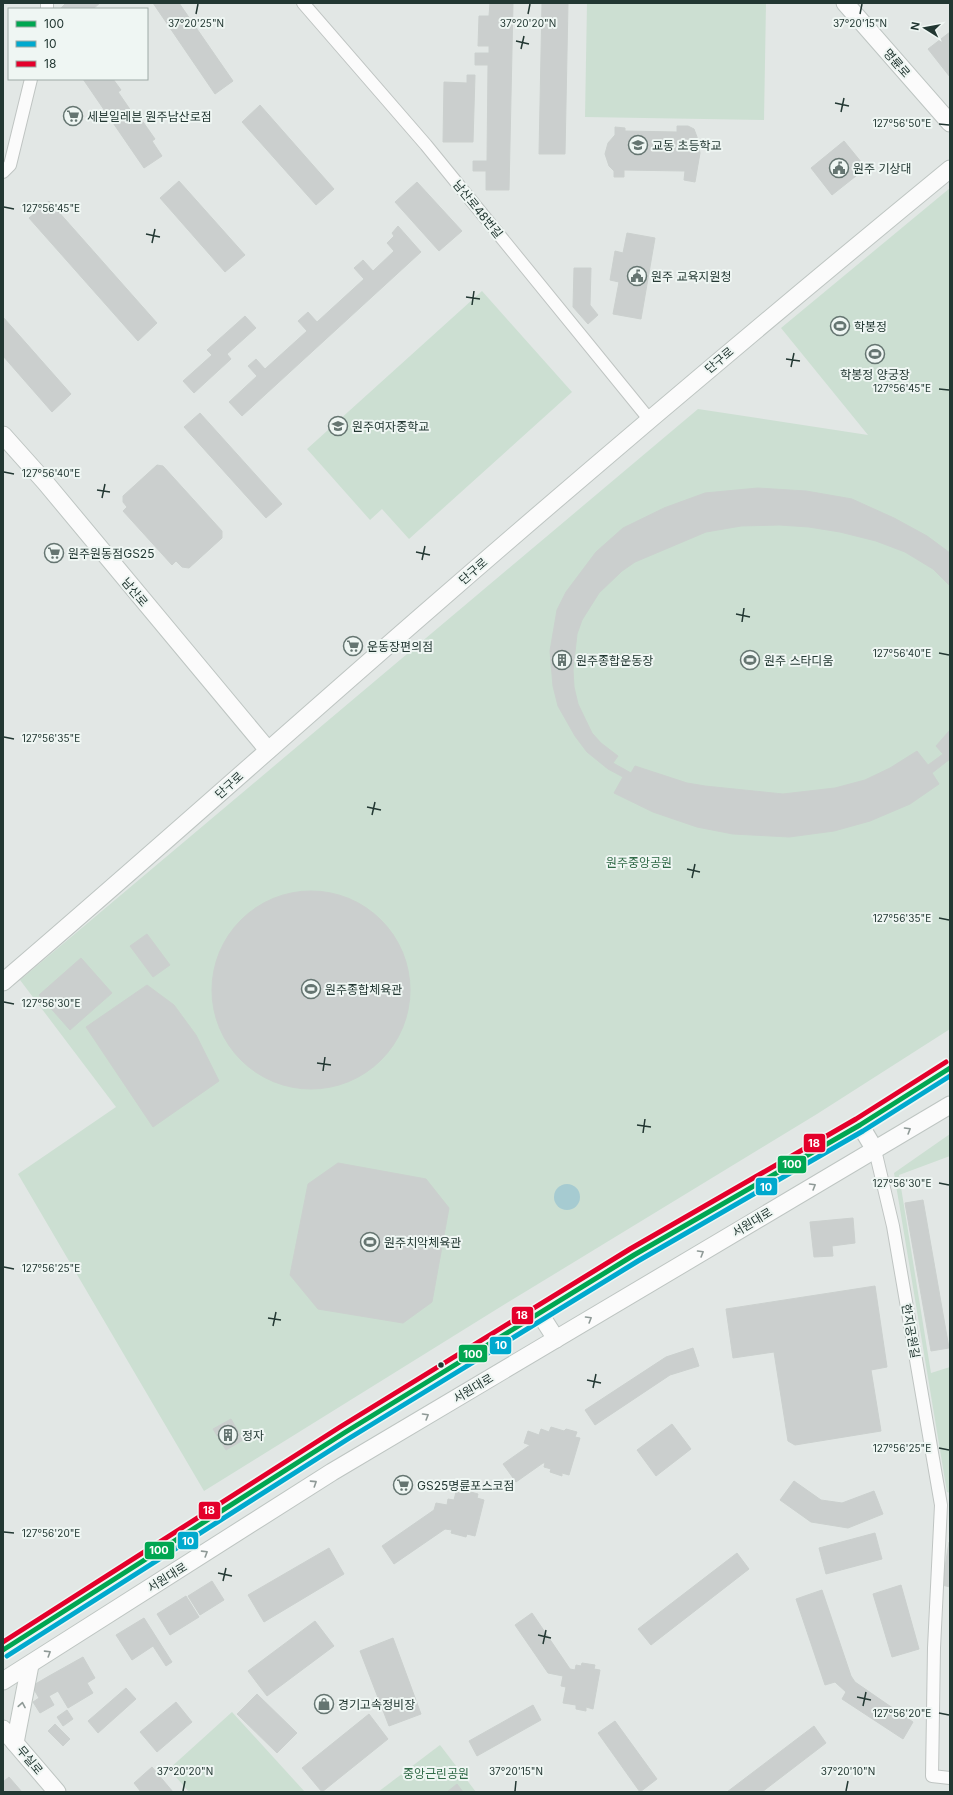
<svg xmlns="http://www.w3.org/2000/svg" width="953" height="1795" font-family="Inter,'Noto Sans KR',sans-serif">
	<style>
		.green { fill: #ccdfd2 }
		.water { fill: #a6cbd1 }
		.building { fill: #cbcfce; stroke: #cbd0ce }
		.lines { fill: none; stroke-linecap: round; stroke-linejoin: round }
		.street-casing { stroke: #bfc4c2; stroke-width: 14 }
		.secondary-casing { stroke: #bec5c2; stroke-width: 19 }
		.street { stroke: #fbfbfb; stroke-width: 12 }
		.secondary { stroke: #fbfbfb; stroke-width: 17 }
		.bus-1-casing { stroke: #eff6f3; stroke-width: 8 }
		.bus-2-casing { stroke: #eff6f3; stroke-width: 8 }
		.bus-3-casing { stroke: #eff6f3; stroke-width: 8 }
		.bus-1 { stroke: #00a651; stroke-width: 5 }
		.bus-2 { stroke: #00a9ce; stroke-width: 5 }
		.bus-3 { stroke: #e4002b; stroke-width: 5 }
		.oneway { stroke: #8e9996 }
		.ticks { fill: none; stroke: #223732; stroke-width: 1.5 }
		.bus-dot { fill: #223732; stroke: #eff6f3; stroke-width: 1.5 }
		.labels { text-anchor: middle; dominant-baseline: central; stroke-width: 4; stroke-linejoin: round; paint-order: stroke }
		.street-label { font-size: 12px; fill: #223732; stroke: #eff6f3 }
		.poi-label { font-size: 12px; fill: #223732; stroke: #eff6f3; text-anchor: start }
		.park-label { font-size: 12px; fill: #306a47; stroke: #eff6f3 }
		.ticks-label { font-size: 10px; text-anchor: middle; fill: #223732; stroke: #eff6f3; stroke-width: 4; stroke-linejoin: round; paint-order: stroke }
		.line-badge { stroke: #eff6f3; stroke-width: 1.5 }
		.badge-label { font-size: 11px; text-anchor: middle; font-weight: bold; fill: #fff }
	</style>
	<rect width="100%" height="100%" fill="#e2e7e5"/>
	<g class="green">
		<polygon points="587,3 766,3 764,120 585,117"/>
		<polygon points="950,188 950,1029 817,1114 497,1309 204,1491 18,1174 116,1107 20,980 698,409 868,435 781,328"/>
		<polygon points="482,291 572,392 409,539 382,509 370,520 307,449"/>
		<polygon points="950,1134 950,1156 899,1175 931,1373 950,1367 950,1493 947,1492 894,1173"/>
		<polygon points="232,1712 305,1792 189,1792 169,1769"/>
		<polygon points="440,1745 476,1792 378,1792"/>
	</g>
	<circle class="water" cx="567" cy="1197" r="13"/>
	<g class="building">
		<polygon points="66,3 100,3 93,9 60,9"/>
		<polygon points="153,3 179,3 233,81 215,94"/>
		<polygon points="490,3 513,3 509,190 486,190 486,171 473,171 473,161 487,161 488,65 475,65 475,53 489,53 489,46 478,46 479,16 489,16"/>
		<polygon points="542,3 568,3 565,154 539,154"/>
		<polygon points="950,32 950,77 928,49"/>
		<polygon points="467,75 475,75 473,142 443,142 444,82 467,83"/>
		<polygon points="83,79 113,79 121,90 118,92 138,121 141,119 155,139 152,141 162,156 144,168"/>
		<polygon points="260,105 334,189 316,205 242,122"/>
		<polygon points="677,126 688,126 694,129 697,137 700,153 695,182 684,180 685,171 624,170 624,177 614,177 614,171 609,166 605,154 608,143 615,135 615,127 625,128 625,131 677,132"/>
		<polygon points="844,141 866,168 832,195 811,168"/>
		<polygon points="179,181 245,255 225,272 160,198"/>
		<polygon points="417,182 462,231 439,251 395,202"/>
		<polygon points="49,201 157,323 138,341 29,218"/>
		<polygon points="398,226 421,252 242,416 229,402 257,376 248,366 256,359 265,369 307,331 298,321 308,312 317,322 364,279 354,268 363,260 373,271 394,251 387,243 394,236 392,233"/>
		<polygon points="627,233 655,238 641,319 613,314 619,282 610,280 615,251 623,253"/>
		<polygon points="574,268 591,268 590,305 598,315 588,324 573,307"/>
		<polygon points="245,316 256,328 227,354 231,359 194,393 183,381 212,355 207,350"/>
		<polygon points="3,317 71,394 52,412 3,356"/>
		<polygon points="200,413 282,504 266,518 184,427"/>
		<polygon points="157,465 163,466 222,531 222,538 189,568 182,567 176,561 172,565 123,511 127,507 123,502 123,496"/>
		<polygon points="758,488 806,491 852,499 894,518 927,536 950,553 950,586 933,569 905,552 876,541 840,532 809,527 780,525 741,526 706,532 635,562 622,571 599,593 582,620 577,634 573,670 574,687 578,704 592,733 601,743 618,756 613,763 631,773 635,766 687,783 705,786 783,794 835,788 865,780 890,768 917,751 928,765 943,754 936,746 950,730 950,759 932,773 939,784 910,804 870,821 834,831 789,837 733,834 697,827 653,812 614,793 623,777 608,769 587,752 575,736 558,706 553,686 550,651 557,610 566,592 596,552 623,528 664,508 705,493"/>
		<circle cx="311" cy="990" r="99"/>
		<polygon points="147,934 170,965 153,977 130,946"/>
		<polygon points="81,958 112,993 70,1030 39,995"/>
		<polygon points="147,985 174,1005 196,1035 219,1081 153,1127 86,1027"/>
		<polygon points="338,1163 426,1179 449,1208 432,1302 403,1323 318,1309 290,1275 308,1184"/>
		<polygon points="923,1200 949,1348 931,1351 905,1203"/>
		<polygon points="853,1218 855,1243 832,1246 833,1256 814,1257 810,1222"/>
		<polygon points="875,1286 887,1367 871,1370 881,1431 795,1445 788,1441 774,1352 733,1358 726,1309"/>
		<polygon points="693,1348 699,1366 670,1375 595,1425 585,1410 666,1357"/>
		<polygon points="231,1419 243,1440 226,1450 213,1429"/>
		<polygon points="672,1424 691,1449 656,1476 637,1450"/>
		<polygon points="551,1427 564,1431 566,1429 577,1432 575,1437 580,1438 569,1475 562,1473 562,1476 550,1472 551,1469 544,1467 545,1463 543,1463 516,1482 503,1464 530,1445 524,1443 528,1431 539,1435 541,1429 549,1432"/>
		<polygon points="794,1481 821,1500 842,1503 874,1491 883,1514 848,1528 811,1522 780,1500"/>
		<polygon points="467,1491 478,1494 477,1498 484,1500 475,1536 467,1534 466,1537 451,1533 452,1530 445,1529 394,1564 382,1546 434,1510 436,1503 447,1505 448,1499 454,1500 456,1492 465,1494"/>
		<polygon points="875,1533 882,1559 826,1574 819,1548"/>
		<polygon points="949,1542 950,1542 950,1587 942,1585"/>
		<polygon points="329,1548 344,1574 264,1622 248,1595"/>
		<polygon points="737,1553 749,1569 651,1645 638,1629"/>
		<polygon points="212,1581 224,1600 200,1615 188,1596"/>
		<polygon points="901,1585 919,1649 892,1657 873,1594"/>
		<polygon points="822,1590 851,1676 855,1682 913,1722 903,1739 842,1699 846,1692 835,1682 825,1685 796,1599"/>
		<polygon points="186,1596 199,1617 170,1635 157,1614"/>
		<polygon points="532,1613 570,1669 575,1670 576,1665 581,1666 582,1663 595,1665 594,1669 600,1670 593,1709 586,1707 586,1711 576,1709 576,1705 563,1703 566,1687 561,1686 563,1676 548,1673 515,1625"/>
		<polygon points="144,1618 172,1662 166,1666 153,1646 132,1660 116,1635"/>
		<polygon points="315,1621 334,1646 267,1696 248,1671"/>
		<polygon points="393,1638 421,1714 389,1726 360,1651"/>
		<polygon points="83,1657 95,1678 87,1683 93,1693 68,1708 49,1676"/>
		<polygon points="49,1676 58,1691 49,1696 54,1705 40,1713 33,1702 39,1698 32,1686"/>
		<polygon points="126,1688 136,1699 98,1733 88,1721"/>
		<polygon points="257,1694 297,1733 277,1753 237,1714"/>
		<polygon points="176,1702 192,1722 157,1752 140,1732"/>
		<polygon points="533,1705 541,1720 477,1756 469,1741"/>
		<polygon points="67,1710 73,1719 63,1726 57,1717"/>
		<polygon points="369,1714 388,1739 322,1792 302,1768"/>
		<polygon points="615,1721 657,1779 640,1792 598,1733"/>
		<polygon points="55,1724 70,1739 63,1746 48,1731"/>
		<polygon points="814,1726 826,1743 762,1792 727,1792"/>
		<polygon points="152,1767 173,1792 141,1792 134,1783"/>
		<polygon points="9,1777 22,1792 3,1792 3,1782"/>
		<polygon points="457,1784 463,1792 447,1792"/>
	</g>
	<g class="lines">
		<g class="street-casing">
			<g id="street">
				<polyline points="303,3 426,145 649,419"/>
				<polyline points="47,9 47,3"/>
				<polyline points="3,172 10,165 31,79"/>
				<polyline points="875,1150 893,1226 941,1505 934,1648 932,1776 950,1778"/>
			</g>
		</g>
		<g class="secondary-casing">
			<g id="secondary">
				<polyline points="845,3 950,123"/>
				<polyline points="3,435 45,482 268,750"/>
				<path d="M3 982C148 858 289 731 433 606 603 458 776 312 950 169"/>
				<polyline points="860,1125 875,1150"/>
				<polyline points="540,1314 556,1339"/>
				<polyline points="3,1650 344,1433 634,1255 860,1125 950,1068"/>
				<polyline points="3,1681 332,1472 950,1105"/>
				<polyline points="3,1729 57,1792"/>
				<polyline points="15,1743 30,1665"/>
			</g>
		</g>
		<use href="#street" class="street"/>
		<use href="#secondary" class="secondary"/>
		<g class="bus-1-casing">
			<polyline id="bus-1" points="3,1650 344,1433 634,1255 860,1125 950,1068"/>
		</g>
		<g class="bus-2-casing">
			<polyline id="bus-2" points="7,1656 348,1439 638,1261 863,1131 950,1076"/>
		</g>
		<g class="bus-3-casing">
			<polyline id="bus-3" points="3,1642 340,1427 630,1249 856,1119 946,1062"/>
		</g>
		<use href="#bus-1" class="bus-1"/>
		<use href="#bus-2" class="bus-2"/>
		<use href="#bus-3" class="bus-3"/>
	</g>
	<defs><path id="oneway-chevron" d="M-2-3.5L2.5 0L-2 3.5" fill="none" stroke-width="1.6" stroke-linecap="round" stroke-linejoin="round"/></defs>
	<g class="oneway">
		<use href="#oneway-chevron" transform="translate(908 1130) rotate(-31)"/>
		<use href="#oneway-chevron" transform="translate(813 1186) rotate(-31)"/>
		<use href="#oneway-chevron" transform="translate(701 1253) rotate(-31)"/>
		<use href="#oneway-chevron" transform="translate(589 1319) rotate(-31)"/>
		<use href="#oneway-chevron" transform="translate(426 1416) rotate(-31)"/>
		<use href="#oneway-chevron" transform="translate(314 1483) rotate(-33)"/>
		<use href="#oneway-chevron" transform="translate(205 1553) rotate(-32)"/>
		<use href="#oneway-chevron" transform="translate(48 1653) rotate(-32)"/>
		<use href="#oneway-chevron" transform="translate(22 1705) rotate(-80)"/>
	</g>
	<path class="ticks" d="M196 14 198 4M528 14 530 4M860 14 862 4M516 41 529 44M521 49 524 36M835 103 849 106M841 112 844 98M939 124 949 125M4 207 14 209M146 234 160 237M152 243 155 229M466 297 480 299M472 305 474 291M786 359 800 361M791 367 794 353M939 389 949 390M4 472 14 474M97 490 110 492M102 498 105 484M416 552 430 555M422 560 425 546M736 614 750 617M742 622 744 608M939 653 949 655M4 737 14 739M367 807 381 810M372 815 375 802M687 869 700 872M692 878 695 864M939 918 949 920M4 1002 14 1004M317 1063 331 1065M323 1071 325 1057M637 1125 651 1127M643 1133 645 1119M939 1183 949 1185M4 1267 14 1269M268 1318 281 1320M273 1326 276 1312M587 1380 601 1383M593 1388 596 1374M939 1448 949 1450M4 1532 14 1533M218 1573 232 1576M223 1581 226 1568M538 1635 551 1638M543 1644 546 1630M857 1697 871 1700M863 1706 866 1692M939 1713 949 1715M183 1791 185 1781M515 1791 516 1781M846 1791 848 1781"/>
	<defs>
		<g id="supermarket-ring" transform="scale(1)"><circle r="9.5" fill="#eff6f3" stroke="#657571" stroke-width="1.5"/><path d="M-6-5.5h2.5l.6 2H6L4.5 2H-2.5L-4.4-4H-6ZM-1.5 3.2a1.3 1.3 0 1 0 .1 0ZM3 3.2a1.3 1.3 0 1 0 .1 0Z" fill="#657571"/></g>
		<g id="school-ring" transform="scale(1)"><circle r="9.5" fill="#eff6f3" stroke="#657571" stroke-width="1.5"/><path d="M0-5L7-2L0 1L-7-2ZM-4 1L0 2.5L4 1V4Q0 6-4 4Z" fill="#657571"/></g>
		<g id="civic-ring" transform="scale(1)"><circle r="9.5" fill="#eff6f3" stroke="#657571" stroke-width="1.5"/><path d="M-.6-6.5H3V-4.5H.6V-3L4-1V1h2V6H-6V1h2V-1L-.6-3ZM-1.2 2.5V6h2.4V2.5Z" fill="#657571"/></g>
		<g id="stadium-ring" transform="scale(1)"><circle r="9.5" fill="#eff6f3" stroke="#657571" stroke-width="1.5"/><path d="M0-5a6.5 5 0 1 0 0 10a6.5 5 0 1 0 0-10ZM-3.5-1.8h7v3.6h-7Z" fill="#657571"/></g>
		<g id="building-ring" transform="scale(1)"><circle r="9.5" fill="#eff6f3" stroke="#657571" stroke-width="1.5"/><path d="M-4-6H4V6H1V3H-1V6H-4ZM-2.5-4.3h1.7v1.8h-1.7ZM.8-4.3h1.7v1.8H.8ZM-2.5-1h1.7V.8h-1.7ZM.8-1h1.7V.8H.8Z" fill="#657571"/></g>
		<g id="shop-ring" transform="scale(1)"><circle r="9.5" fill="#eff6f3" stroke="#657571" stroke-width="1.5"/><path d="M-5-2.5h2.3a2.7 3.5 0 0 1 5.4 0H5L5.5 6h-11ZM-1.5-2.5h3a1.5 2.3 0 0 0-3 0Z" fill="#657571"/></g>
	</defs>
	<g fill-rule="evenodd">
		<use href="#supermarket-ring" x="73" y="116"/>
		<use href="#school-ring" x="638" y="145"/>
		<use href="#civic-ring" x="839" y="168"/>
		<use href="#civic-ring" x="637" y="276"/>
		<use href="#stadium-ring" x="840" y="326"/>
		<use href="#stadium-ring" x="875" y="354"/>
		<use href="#school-ring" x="338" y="426"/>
		<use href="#supermarket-ring" x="54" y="553"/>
		<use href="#supermarket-ring" x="353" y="646"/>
		<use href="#building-ring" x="562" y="660"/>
		<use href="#stadium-ring" x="750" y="660"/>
		<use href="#stadium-ring" x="311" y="989"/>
		<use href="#stadium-ring" x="370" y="1242"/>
		<use href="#building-ring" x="228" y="1435"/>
		<use href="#supermarket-ring" x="403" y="1485"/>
		<use href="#shop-ring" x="324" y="1704"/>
	</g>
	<circle class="bus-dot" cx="441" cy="1365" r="3.5"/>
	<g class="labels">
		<g class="street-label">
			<text transform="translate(897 63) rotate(49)">명륜로</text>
			<text transform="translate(478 209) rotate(51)">남산로48번길</text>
			<text transform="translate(719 360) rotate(-40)">단구로</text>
			<text transform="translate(473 571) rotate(-41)">단구로</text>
			<text transform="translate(135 592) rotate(50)">남산로</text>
			<text transform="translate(229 785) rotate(-42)">단구로</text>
			<text transform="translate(752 1222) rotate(-31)">서원대로</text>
			<text transform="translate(911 1331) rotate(80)">한지공원길</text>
			<text transform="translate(473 1388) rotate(-31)">서원대로</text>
			<text transform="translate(167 1577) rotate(-32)">서원대로</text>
			<text transform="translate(30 1760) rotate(50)">무실로</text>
		</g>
		<g class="poi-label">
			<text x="87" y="116">세븐일레븐 원주남산로점</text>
			<text x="652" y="145">교동 초등학교</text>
			<text x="853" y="168">원주 기상대</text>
			<text x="651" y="276">원주 교육지원청</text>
			<text x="854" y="326">학봉정</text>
			<text x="875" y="374" text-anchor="middle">학봉정 양궁장</text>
			<text x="352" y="426">원주여자중학교</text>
			<text x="68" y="553">원주원동점GS25</text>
			<text x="367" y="646">운동장편의점</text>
			<text x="576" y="660">원주종합운동장</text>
			<text x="764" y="660">원주 스타디움</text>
			<text x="325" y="989">원주종합체육관</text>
			<text x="384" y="1242">원주치악체육관</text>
			<text x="242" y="1435">정자</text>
			<text x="417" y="1485">GS25명륜포스코점</text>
			<text x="338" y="1704">경기고속정비장</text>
		</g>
		<g class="park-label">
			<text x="639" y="862">원주중앙공원</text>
			<text x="436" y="1773">중앙근린공원</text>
		</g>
	</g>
	<g class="ticks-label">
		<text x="196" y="27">37°20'25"N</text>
		<text x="528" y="27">37°20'20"N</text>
		<text x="860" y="27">37°20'15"N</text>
		<text x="902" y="127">127°56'50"E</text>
		<text x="51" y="212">127°56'45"E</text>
		<text x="902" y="392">127°56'45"E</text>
		<text x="51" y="477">127°56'40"E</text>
		<text x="902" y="657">127°56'40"E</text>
		<text x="51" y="742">127°56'35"E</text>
		<text x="902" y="922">127°56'35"E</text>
		<text x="51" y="1007">127°56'30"E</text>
		<text x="902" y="1187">127°56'30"E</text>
		<text x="51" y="1272">127°56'25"E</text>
		<text x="902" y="1452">127°56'25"E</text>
		<text x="51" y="1537">127°56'20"E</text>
		<text x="902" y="1717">127°56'20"E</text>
		<text x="185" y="1775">37°20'20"N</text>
		<text x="516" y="1775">37°20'15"N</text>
		<text x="848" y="1775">37°20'10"N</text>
	</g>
	<g class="line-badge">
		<rect x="803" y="1133" width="23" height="20" rx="4" fill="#e4002b"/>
		<rect x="777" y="1155" width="30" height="19" rx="4" fill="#00a651"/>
		<rect x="755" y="1177" width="23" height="19" rx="4" fill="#00a9ce"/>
		<rect x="511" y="1306" width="23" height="19" rx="4" fill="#e4002b"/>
		<rect x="489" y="1336" width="23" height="19" rx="4" fill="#00a9ce"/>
		<rect x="458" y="1344" width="30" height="19" rx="4" fill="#00a651"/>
		<rect x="198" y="1501" width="23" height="19" rx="4" fill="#e4002b"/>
		<rect x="177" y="1531" width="22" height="19" rx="4" fill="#00a9ce"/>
		<rect x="144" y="1541" width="31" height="19" rx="4" fill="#00a651"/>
	</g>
	<g class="badge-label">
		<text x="814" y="1147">18</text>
		<text x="792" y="1168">100</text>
		<text x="766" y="1191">10</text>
		<text x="522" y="1319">18</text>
		<text x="501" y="1349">10</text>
		<text x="473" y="1358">100</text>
		<text x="209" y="1514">18</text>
		<text x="188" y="1545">10</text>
		<text x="159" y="1554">100</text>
	</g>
	<rect width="953" height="1795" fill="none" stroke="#223732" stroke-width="8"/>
	<rect x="8" y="8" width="140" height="72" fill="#eff6f3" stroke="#9daaa6"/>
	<rect x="16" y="21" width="20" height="6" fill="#00a651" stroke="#9daaa6"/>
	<text x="44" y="28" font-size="12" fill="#223732">100</text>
	<rect x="16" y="41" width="20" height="6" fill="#00a9ce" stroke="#9daaa6"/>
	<text x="44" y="48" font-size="12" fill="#223732">10</text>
	<rect x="16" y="61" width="20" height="6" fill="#e4002b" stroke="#9daaa6"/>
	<text x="44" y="68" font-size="12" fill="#223732">18</text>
	<g transform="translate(925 28) rotate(281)" stroke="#eff6f3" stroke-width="3" paint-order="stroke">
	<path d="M0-3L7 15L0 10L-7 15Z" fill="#223732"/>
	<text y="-6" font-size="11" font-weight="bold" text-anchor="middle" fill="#223732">N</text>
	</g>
</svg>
